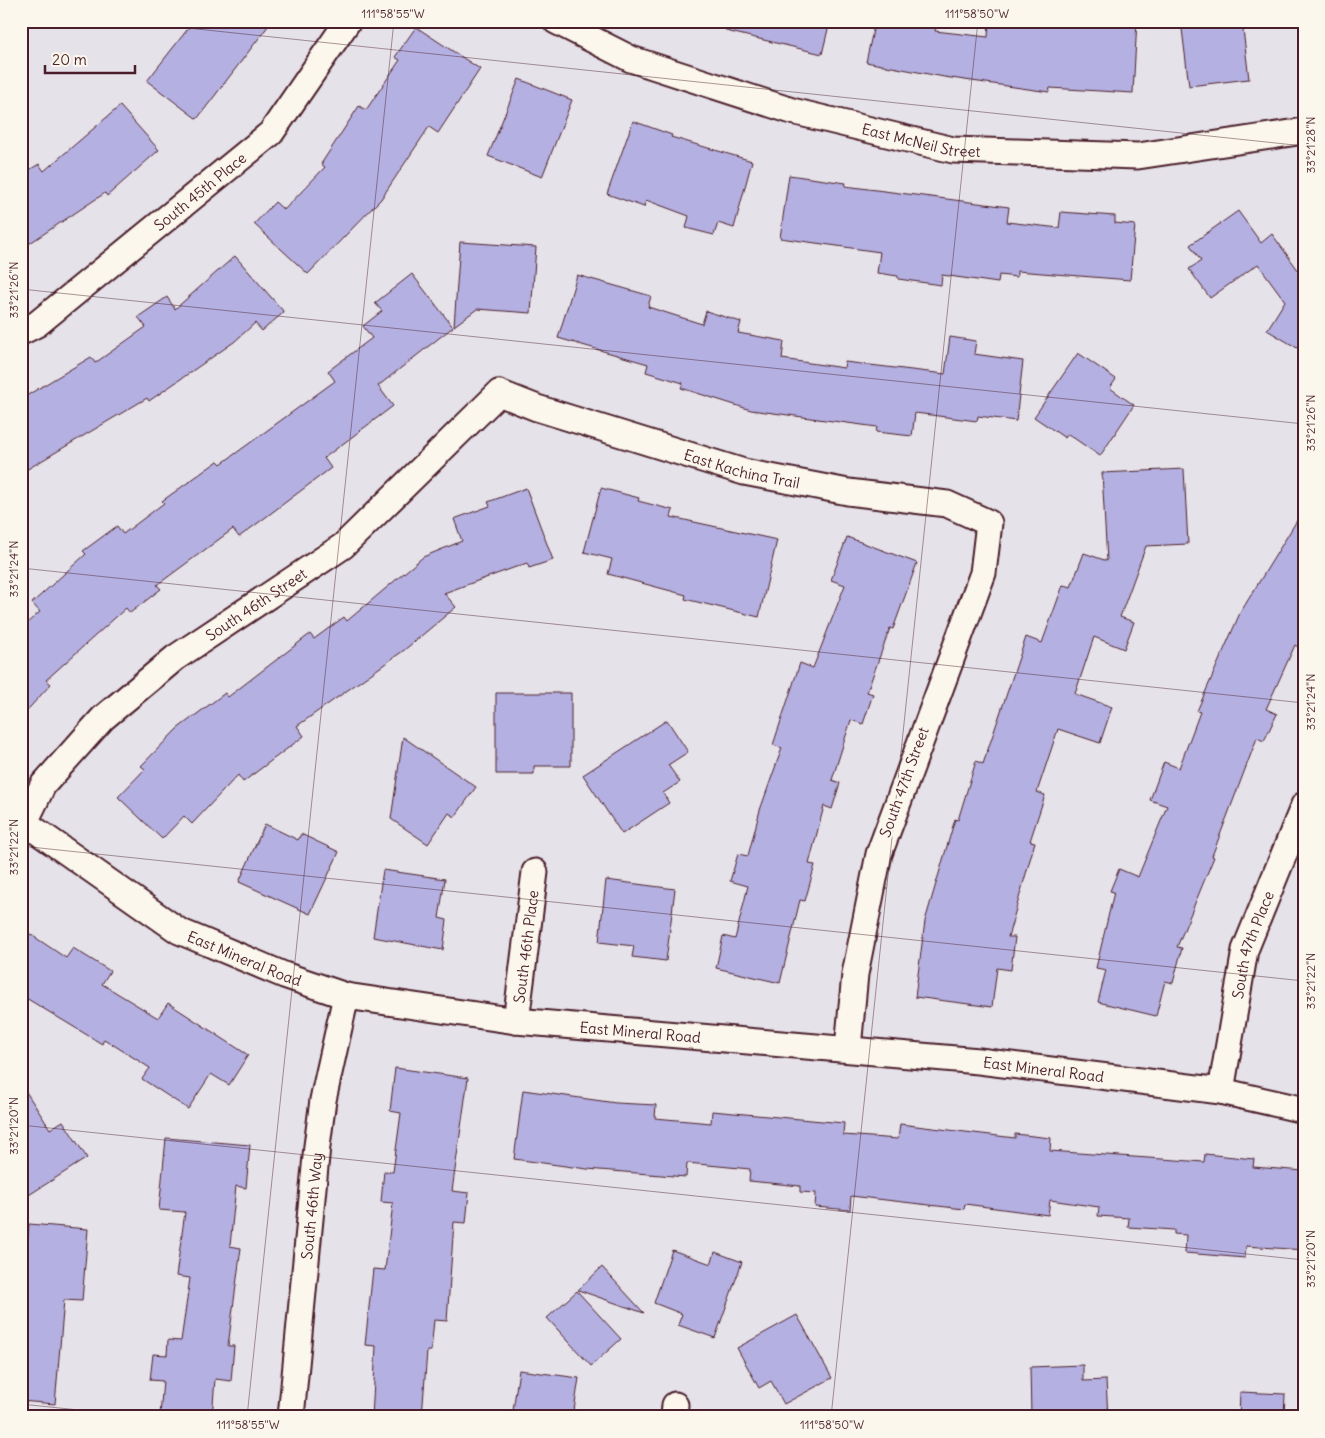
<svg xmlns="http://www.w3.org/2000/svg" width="1325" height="1438" font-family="Delius,sans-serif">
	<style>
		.building { fill: #b4b0e1; stroke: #4a1f2b }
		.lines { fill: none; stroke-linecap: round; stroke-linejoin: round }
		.minor-casing { stroke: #4a1f2b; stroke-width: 29 }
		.minor { stroke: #fbf7ec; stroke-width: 25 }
		.ticks { fill: none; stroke: #4a1f2b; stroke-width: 1; stroke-opacity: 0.45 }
		.labels { text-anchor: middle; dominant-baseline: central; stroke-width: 4.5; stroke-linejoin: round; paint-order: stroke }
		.street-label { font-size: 15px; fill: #4a1f2b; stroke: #fbf7ec }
		.neatline { fill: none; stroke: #4a1f2b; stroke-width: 2 }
		.ticks-label { font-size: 12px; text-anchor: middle; fill: #4a1f2b }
	</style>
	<rect width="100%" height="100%" fill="#e6e2e9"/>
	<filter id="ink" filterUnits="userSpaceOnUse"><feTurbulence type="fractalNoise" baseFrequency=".02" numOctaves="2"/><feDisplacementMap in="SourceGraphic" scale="10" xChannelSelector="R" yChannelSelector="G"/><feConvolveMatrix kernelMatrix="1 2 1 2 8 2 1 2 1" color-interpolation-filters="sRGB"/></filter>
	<g filter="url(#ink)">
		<g class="building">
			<polygon points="194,21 272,21 197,119 147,81"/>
			<polygon points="727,21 830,21 822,54 726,31"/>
			<polygon points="875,21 937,21 935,31 988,37 989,21 1137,21 1133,93 1050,88 1049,92 944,77 866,62"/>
			<polygon points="1181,21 1242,21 1249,79 1189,86"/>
			<polygon points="416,27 480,69 438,133 429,127 381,199 308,274 254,224 275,202 284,210 325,167 321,164 359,106 366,110 400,60 395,57"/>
			<polygon points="519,79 572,100 542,177 488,156"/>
			<polygon points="120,106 159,150 107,196 105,193 21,249 21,175 39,164 44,171"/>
			<polygon points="633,121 672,135 671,137 752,161 734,228 718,223 714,235 686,228 689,216 646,200 644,207 607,194"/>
			<polygon points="789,175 846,183 845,186 1009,207 1007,222 1059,228 1061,212 1115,216 1115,223 1135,225 1130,280 1017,271 1017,277 999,275 998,283 942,275 941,285 898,279 898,276 877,273 880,252 780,238"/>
			<polygon points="1238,211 1261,243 1272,234 1301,274 1304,270 1304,352 1267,330 1285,301 1258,264 1210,298 1189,269 1201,261 1190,245"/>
			<polygon points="460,242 536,247 531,313 477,309 454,326"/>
			<polygon points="235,256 284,312 262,331 255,323 234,342 149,401 147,398 21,473 21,399 91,357 95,363 146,327 138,317 167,297 175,309"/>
			<polygon points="412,274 453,327 378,386 393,406 324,458 331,468 262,520 239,537 233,529 157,585 161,589 130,613 126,608 46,680 51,684 21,717 21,628 40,612 32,603 86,554 83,551 117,526 123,534 164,503 162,501 218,461 221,464 335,381 328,371 372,338 363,326 382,311 375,303"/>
			<polygon points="577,275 651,296 648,307 702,324 706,311 741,322 738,333 784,341 782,359 844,368 845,362 945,374 950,337 976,341 974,354 1023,361 1016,421 978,416 977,421 915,413 912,436 876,432 877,427 751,410 681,388 683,383 646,372 648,364 558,338"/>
			<polygon points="1078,353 1116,379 1110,388 1134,405 1100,456 1068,434 1065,438 1034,417"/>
			<polygon points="1184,469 1188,544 1146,546 1120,617 1134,622 1124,649 1094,637 1075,694 1112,707 1100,743 1058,729 1037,792 1045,795 1030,841 1035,842 1008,937 1015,937 1011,970 997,968 992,1007 915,997 925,921 955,819 958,820 976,761 983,764 1026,637 1042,643 1063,585 1071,587 1084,553 1107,561 1102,473"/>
			<polygon points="526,488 553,560 529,568 527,563 444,593 456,607 403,651 297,726 304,736 243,782 238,775 192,824 184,816 162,839 118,797 145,769 141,766 177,729 225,693 228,697 310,634 314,639 344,617 347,621 423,557 462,541 454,519 490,506 488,502"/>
			<polygon points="601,488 639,498 638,501 673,510 671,517 777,540 759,617 685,599 686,595 608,574 612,559 584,552"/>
			<polygon points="1304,509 1304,651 1295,645 1266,709 1277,714 1264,741 1257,738 1212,856 1214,857 1177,947 1182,948 1173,983 1165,981 1156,1016 1098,1002 1106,970 1096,968 1114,892 1110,891 1119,869 1138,877 1167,806 1150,800 1164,762 1179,768 1200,712 1197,711 1240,613"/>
			<polygon points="847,537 917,563 893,629 890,628 867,692 873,694 863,724 851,720 832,780 840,783 832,809 824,806 809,864 815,865 805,901 800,900 780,983 716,968 723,936 735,939 748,886 730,881 738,854 748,856 760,810 782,748 773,745 800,663 813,668 845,585 831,580"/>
			<polygon points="496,693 571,693 571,766 534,766 534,774 496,774"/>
			<polygon points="667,720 688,752 668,765 680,782 663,793 669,803 622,834 583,775"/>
			<polygon points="403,737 476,787 455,817 449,813 428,844 391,819"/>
			<polygon points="265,824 298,840 301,834 339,852 310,914 239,882"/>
			<polygon points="383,870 445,879 439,918 447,920 443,950 373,937"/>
			<polygon points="606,880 675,889 666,961 632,957 634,946 599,942"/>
			<polygon points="21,928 66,958 73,948 110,971 102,984 158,1018 168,1003 248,1055 229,1085 211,1074 188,1109 142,1079 150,1068 104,1039 102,1044 21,995"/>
			<polygon points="395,1068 468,1078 452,1191 469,1193 466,1223 454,1222 447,1321 434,1320 431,1351 427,1351 422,1417 372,1417 376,1346 365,1345 373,1269 385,1270 393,1203 381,1202 384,1171 393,1172 401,1113 390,1111"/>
			<polygon points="21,1084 50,1129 63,1121 87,1158 21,1200"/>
			<polygon points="523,1090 616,1103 656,1105 655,1118 711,1123 712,1111 844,1123 843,1135 898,1139 900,1124 1015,1138 1015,1134 1051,1138 1050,1151 1204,1162 1205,1154 1254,1159 1253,1167 1304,1171 1304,1250 1246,1246 1245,1258 1185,1253 1186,1235 1174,1234 1174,1230 1128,1227 1129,1218 1098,1216 1099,1207 1050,1200 1048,1215 965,1204 964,1209 851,1196 850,1210 815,1207 816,1193 800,1192 800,1186 749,1181 750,1169 687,1163 686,1177 587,1169 514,1159"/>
			<polygon points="166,1138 250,1145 246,1188 236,1186 230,1246 241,1248 228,1346 234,1346 231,1381 215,1379 212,1417 160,1415 163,1381 150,1380 153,1354 167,1355 168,1340 181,1341 190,1278 176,1276 185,1212 159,1210"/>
			<polygon points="29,1224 88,1229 82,1301 64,1300 55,1404 21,1401 21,1266 25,1266"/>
			<polygon points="672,1250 711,1264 715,1252 742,1262 715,1338 678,1325 682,1314 654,1303"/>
			<polygon points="602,1267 644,1313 578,1290"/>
			<polygon points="577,1291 621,1339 591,1366 547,1318"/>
			<polygon points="797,1315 832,1378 784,1404 771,1381 759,1388 737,1348"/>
			<polygon points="1083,1365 1083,1381 1106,1380 1108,1417 1031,1417 1030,1367"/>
			<polygon points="519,1370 579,1378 573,1417 512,1417"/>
			<polygon points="1240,1392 1285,1394 1284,1417 1239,1417"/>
		</g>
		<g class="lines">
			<g class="minor-casing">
				<g id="minor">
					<path id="s1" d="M556 21 631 59 792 111 953 150 1138 156 1304 131"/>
					<path id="s2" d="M21 332 37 324 271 133 348 21"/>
					<path id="s3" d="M21 820 179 931 284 975 346 996 516 1021 979 1061 1221 1091 1304 1110"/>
					<path id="s4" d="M25 822 43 785 103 718 175 658 343 546 499 393 537 408 744 472 848 492 947 504 989 523 983 573 879 854 855 974 848 1048"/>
					<path id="s5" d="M516 1021 535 872"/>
					<path id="s6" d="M1221 1091 1245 950 1304 805"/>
					<path id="s7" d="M291 1417 317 1146 323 1100 346 996"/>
					<polyline points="674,1417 675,1405"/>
				</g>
			</g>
			<use href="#minor" class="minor"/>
		</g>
	</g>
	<path class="ticks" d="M121 21 1304 146M21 289 1304 424M21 568 1304 703M21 846 1304 981M21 1125 1304 1260M21 1404 146 1417M247 1417 394 21M831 1417 978 21"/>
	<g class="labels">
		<g class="street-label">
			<text stroke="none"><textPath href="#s1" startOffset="386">East McNeil Street</textPath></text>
			<text stroke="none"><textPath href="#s2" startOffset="228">South 45th Place</textPath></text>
			<text stroke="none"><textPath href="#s4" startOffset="900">East Kachina Trail</textPath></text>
			<text stroke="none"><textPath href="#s4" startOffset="322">South 46th Street</textPath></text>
			<text transform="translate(904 782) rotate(-70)">South 47th Street</text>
			<text stroke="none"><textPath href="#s5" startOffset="75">South 46th Place</textPath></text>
			<text stroke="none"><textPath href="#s6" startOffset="150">South 47th Place</textPath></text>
			<text stroke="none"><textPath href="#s3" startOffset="264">East Mineral Road</textPath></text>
			<text stroke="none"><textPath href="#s3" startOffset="669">East Mineral Road</textPath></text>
			<text stroke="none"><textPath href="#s3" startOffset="1074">East Mineral Road</textPath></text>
			<text stroke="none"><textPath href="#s7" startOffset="212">South 46th Way</textPath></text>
		</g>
	</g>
	<rect width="1325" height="1438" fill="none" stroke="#fbf7ec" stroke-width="55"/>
	<path d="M45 65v8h90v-8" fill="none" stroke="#4a1f2b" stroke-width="2.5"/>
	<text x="52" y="65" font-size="15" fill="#4a1f2b" stroke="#fbf7ec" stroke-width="4" paint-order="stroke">20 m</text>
	<rect x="28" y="28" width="1270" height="1382" class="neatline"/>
	<g class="ticks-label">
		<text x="393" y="18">111°58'55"W</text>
		<text x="977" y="18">111°58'50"W</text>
		<text transform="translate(1311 145) rotate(-90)" y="4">33°21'28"N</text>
		<text transform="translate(14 290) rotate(-90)" y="4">33°21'26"N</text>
		<text transform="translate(1311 423) rotate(-90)" y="4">33°21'26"N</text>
		<text transform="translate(14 569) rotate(-90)" y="4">33°21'24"N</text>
		<text transform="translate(1311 702) rotate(-90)" y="4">33°21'24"N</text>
		<text transform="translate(14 847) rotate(-90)" y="4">33°21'22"N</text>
		<text transform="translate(1311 981) rotate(-90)" y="4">33°21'22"N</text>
		<text transform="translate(14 1126) rotate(-90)" y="4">33°21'20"N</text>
		<text transform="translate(1311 1259) rotate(-90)" y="4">33°21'20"N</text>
		<text x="248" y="1429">111°58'55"W</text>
		<text x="832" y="1429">111°58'50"W</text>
	</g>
</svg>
